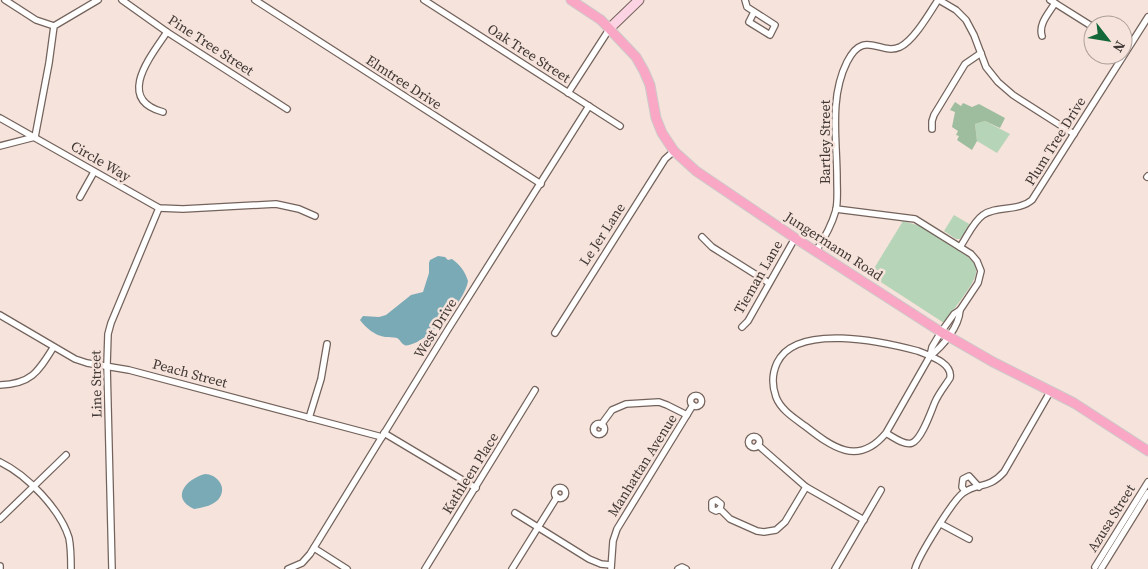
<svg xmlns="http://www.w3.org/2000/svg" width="1148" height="569" font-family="'Source Serif 4',serif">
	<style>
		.green { fill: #b6d5b8 }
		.forest { fill: #9ebd9f }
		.water { fill: #7aaab6 }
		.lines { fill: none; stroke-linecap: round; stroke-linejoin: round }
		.street-casing { stroke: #73635c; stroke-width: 8 }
		.secondary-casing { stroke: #73635c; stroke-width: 11 }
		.primary-casing { stroke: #cdcbca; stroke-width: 11 }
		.street { stroke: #fff; stroke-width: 5.5 }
		.secondary { stroke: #fcd3e2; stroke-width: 9 }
		.primary { stroke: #f9a7c4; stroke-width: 9 }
		.labels { text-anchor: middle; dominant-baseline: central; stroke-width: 5; stroke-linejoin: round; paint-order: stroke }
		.street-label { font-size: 14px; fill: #403835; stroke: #f6e3db }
	</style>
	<rect width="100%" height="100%" fill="#f6e3db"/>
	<g class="green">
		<polygon points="985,121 1010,134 997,153 977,141 975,124"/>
		<polygon points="954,215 971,225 960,239 956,239 944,231"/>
		<path d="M903 221 920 226 967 256C973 261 977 266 976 273 975 284 951 312 944 323L870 275Z"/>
	</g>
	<polygon class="forest" points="955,102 961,106 963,103 972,107 979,104 1005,118 1000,128 985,121 975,124 977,141 972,150 957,140 959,136 956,135 958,131 952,127 955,112 950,110"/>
	<g class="water">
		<path d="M438 256 445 257 448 260 452 259C460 265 465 271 468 281 465 301 429 341 409 345 402 347 402 341 397 338 393 337 389 337 385 337 374 335 366 328 360 320L363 316 379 317 386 315 411 295 423 292 429 273V263L430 260Z"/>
		<path d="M205 474C216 474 227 486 220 497 216 505 202 508 194 509 170 498 186 479 205 474Z"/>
	</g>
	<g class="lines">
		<g class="street-casing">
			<g id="street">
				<polyline points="5,0 36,20 54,26"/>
				<polyline points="122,0 167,32 287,109"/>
				<polyline points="255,0 541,184"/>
				<polyline points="424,0 620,126"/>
				<polyline points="745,0 747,7 775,25 770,35 749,22 754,12"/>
				<polyline points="939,0 956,10 966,20 974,35 986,67 998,82 1013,95 1074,134"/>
				<polyline points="1050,0 1093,27"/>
				<path d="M1042 36C1038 24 1049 13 1055 3"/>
				<polyline points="568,93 610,28"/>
				<path d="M163 112C115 99 151 56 167 32"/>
				<polyline points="0,118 159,208 183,209 276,204 299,209 315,216"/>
				<polyline points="932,129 932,121 934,115 965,64 981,53"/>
				<polyline points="35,137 49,63 54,26 98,0"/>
				<polyline points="0,146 35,137"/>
				<polyline points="1147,177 1148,176"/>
				<polyline points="80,197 94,172"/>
				<path d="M836 209 915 219 971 254 977 261 981 271 978 283 960 310 954 314 941 332 932 347 930 356 886 433C858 467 832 447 805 426 794 418 781 410 776 397 772 386 772 374 777 363 796 322 884 342 918 351 930 356 953 363 950 378 945 386 939 393 935 402 931 411 922 439 912 443 905 446 893 437 886 433"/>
				<polyline points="702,237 712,247 769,283"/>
				<path d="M960 247C967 237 973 222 983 215 997 205 1018 212 1032 200L1148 17"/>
				<path d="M816 251C824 239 832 224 836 210 838 200 837 189 837 179 837 140 829 98 847 62 864 28 880 56 900 47 914 40 929 14 938 0"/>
				<polyline points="0,315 75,359 87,363 129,370 382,437"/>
				<polyline points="742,327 748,321 795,238"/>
				<polyline points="555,333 665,159 674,151"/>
				<path d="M930 356C943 346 959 327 960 310"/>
				<path d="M0 385C31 384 38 372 53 348"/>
				<circle cx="696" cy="401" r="5.5"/>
				<polyline points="309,418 321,379 327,344"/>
				<circle cx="599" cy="429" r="5.5"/>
				<polyline points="601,425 612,410 626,404 659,402 667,405 687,415"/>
				<polyline points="384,433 476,488"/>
				<circle cx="754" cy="442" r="5.5"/>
				<polyline points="758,445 806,487 864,520"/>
				<path d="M0 462C27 475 60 509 69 538 71 548 71 559 71 569"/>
				<circle cx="560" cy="493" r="5.5"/>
				<polyline points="965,491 962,487 963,479 969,476 979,487"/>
				<polyline points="720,509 716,511 712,509 712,502 716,500 721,504 720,509 730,519 757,531 764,532 776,530 785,522 806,487"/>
				<polyline points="515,513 589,559 601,564 611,565"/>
				<polyline points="0,519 66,455"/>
				<polyline points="941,524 969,539"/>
				<polyline points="314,548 347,569"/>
				<polyline points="0,566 0,569"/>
				<polyline points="1095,567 1148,482"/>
				<polyline points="112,569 107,365 108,334 111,323 159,208"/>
				<polyline points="288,569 302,563 310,554 447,331 589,106"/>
				<polyline points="425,569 535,390"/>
				<polyline points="512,569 557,497"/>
				<polyline points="611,569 613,541 617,529 693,405"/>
				<polyline points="678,569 682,567 686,569"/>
				<polyline points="835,569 881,490"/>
				<path d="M915 569C918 557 953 500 963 493 978 482 988 490 1004 472L1050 392"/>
				<polyline points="1101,569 1148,493"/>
			</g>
		</g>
		<g class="secondary-casing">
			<polyline id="secondary" points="610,28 639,0"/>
		</g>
		<g class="primary-casing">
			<polyline id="primary" points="571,0 601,20 636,57 644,71 650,85 656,118 662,133 674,151 696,171 795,238 941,332 993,362 1074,403 1148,451"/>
		</g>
		<use href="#street" class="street"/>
		<use href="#secondary" class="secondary"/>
		<use href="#primary" class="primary"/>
	</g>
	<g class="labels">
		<g class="street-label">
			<text transform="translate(211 45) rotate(33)">Pine Tree Street</text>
			<text transform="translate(529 53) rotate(33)">Oak Tree Street</text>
			<text transform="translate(404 82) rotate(33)">Elmtree Drive</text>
			<text transform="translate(1055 141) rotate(-58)">Plum Tree Drive</text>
			<text transform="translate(825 142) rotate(-90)">Bartley Street</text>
			<text transform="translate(101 161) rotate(30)">Circle Way</text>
			<text transform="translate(602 234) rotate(-57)">Le Jer Lane</text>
			<text transform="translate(834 246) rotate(33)">Jungermann Road</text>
			<text transform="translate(758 277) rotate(-60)">Tieman Lane</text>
			<text transform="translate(435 328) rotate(-58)">West Drive</text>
			<text transform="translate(190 373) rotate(15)">Peach Street</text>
			<text transform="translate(96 384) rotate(-91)">Line Street</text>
			<text transform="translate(642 465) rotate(-58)">Manhattan Avenue</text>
			<text transform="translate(470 473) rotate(-58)">Kathleen Place</text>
			<text transform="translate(1111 518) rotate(-58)">Azusa Street</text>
		</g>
	</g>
	<g transform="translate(1108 40) rotate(121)"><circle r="24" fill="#f6e3db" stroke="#ad9f99"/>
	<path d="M0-4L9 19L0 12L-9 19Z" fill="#136738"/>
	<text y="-8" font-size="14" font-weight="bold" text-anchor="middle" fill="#403835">N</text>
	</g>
</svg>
